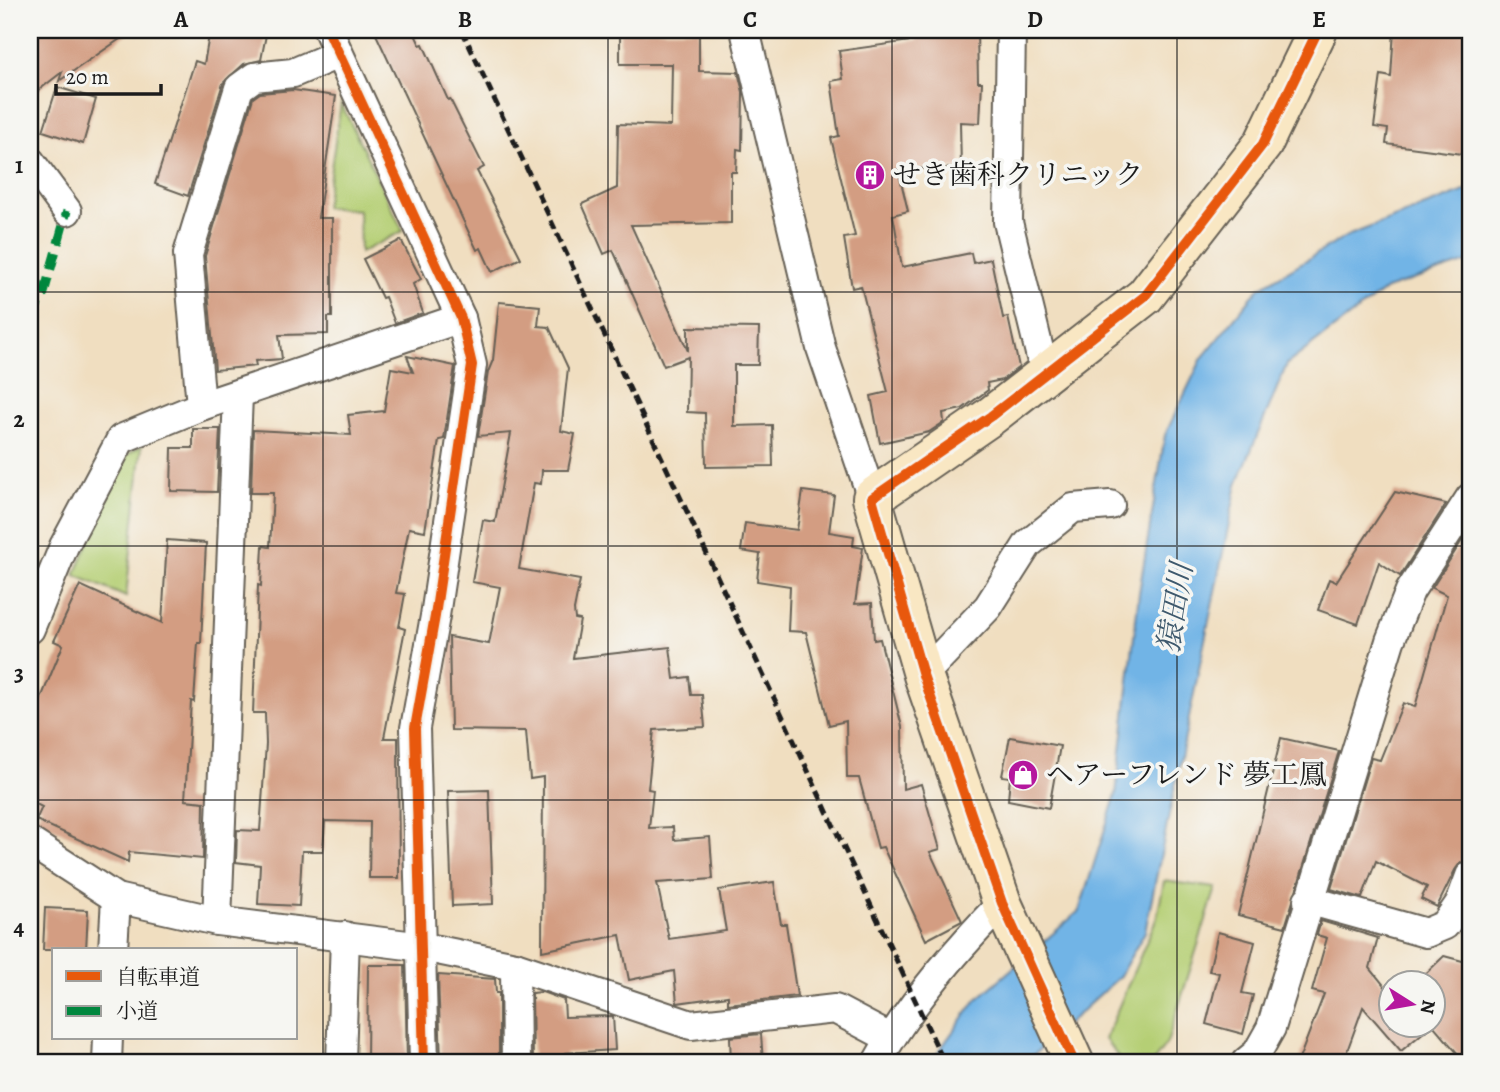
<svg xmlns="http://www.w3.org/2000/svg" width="1500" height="1092" font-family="Alegreya,'Noto Serif JP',serif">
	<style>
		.green { fill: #b5cf74; stroke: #687648; stroke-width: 2 }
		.water { fill: #71b4e6; stroke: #466881; stroke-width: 2 }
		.building { fill: #d39d82 }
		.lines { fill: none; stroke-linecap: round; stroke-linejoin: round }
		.street-casing { stroke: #666055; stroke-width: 32 }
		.secondary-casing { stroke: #666055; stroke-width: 42 }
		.street { stroke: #fff; stroke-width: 28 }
		.secondary { stroke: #f9e7c3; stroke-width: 38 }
		.rail { stroke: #1c1c1c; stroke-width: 5; stroke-dasharray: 10 5; stroke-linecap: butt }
		.quiet { stroke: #00873e; stroke-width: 9; stroke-dasharray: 18 9; stroke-linecap: butt }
		.cycleway-casing { stroke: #f6f6f2; stroke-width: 15 }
		.cycleway { stroke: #e8590c; stroke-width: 10 }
		.grid { fill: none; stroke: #1c1c1c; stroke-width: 2; stroke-opacity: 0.55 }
		.labels { text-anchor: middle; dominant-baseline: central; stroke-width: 7; stroke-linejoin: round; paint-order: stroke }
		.poi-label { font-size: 28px; fill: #1c1c1c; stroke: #f6f6f2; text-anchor: start }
		.water-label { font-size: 30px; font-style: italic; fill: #3e596d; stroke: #f6f6f2 }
		.neatline { fill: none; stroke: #1c1c1c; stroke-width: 2.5 }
		.grid-label { font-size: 23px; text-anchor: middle; font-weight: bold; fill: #1c1c1c }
	</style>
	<rect width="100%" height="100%" fill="#f6f6f2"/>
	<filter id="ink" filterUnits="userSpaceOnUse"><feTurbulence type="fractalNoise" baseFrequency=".0143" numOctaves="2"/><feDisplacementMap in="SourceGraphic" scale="14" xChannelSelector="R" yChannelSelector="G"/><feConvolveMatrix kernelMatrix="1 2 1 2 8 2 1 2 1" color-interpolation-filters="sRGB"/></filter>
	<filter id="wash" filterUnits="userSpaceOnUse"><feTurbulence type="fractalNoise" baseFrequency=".00686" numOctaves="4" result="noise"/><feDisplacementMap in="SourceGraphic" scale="28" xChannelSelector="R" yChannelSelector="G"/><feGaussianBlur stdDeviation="1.57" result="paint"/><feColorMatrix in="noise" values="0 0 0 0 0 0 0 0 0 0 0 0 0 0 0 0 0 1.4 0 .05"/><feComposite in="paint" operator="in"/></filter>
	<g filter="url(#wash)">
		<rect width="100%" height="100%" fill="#f0dec0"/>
		<g class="green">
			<polygon points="341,103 403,231 360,253 359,210 325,207"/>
			<polygon points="142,445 126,597 75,575 124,457"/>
			<polygon points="1164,881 1216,888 1167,1043 1153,1062 1122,1062 1105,1039 1157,917"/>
		</g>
		<polygon class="water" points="1470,189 1470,261 1386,289 1287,364 1237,484 1145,932 1119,977 1026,1062 931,1062 976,1000 1079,911 1116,794 1139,593 1165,435 1202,358 1259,288 1347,236"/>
		<g id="blocks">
			<g class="building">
				<polygon points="30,30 133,30 59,81 62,72 30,97"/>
				<polygon points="210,30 267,30 261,60 244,64 223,83 188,196 155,184 195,61 204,64"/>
				<polygon points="374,30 413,30 420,45 423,44 448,100 450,99 484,167 477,171 521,258 492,272 481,248 477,250"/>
				<polygon points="620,30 699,30 699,71 738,72 743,92 742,150 737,149 736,172 731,172 731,223 631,225 688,351 688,327 759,328 758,365 734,365 734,426 772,425 773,466 706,467 705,413 687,412 688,357 664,366 613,250 604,254 582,204 617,188 618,124 671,126 672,64 620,64"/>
				<polygon points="1394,30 1470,30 1470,155 1386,144 1388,129 1374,127 1381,75 1391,77"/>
				<polygon points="977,31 978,82 982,82 980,123 960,122 961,168 898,169 908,211 893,215 902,267 971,253 973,263 991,259 1003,318 1008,317 1019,367 1002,380 987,383 988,390 962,409 943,413 944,422 929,432 880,443 871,396 888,392 861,286 852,288 844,238 855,236 831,138 839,136 831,81 843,79 839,51 918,40 918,32"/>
				<polygon points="57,87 96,99 83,144 43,131"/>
				<polygon points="293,90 336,96 318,218 332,218 332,317 328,317 328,334 279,335 282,359 255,361 256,366 215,370 205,256 253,98 260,93"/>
				<polygon points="401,240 421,279 413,284 423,313 395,323 385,297 382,298 363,259"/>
				<polygon points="499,302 540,306 538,326 549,327 568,368 561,431 575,434 568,470 542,470 541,484 534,483 519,569 580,580 574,610 575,619 580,620 573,658 670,647 674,679 689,677 691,695 702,695 705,727 654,730 648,789 653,790 649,828 673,827 674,840 710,837 713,879 657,883 669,939 726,931 719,890 774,882 781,924 786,924 797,996 728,1004 728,996 677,1003 674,971 629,980 620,935 542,951 543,777 530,779 526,731 451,730 449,637 489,644 500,587 472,582 483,520 495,522 511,433 478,436 488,372 493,360"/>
				<polygon points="407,356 455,366 444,439 439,440 425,531 409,528 396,593 405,594 399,627 405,629 384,738 398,738 399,878 369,878 370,822 325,821 323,851 302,851 299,906 258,904 260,865 236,862 237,830 260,831 266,744 265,713 253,713 258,585 261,586 263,546 270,547 273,493 251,493 253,430 351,435 348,415 384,411 391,368 413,372"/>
				<polygon points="193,429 220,429 217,492 171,491 172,448 193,448"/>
				<polygon points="803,491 834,495 829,532 854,536 853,546 863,548 855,604 872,603 874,640 880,639 902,727 903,789 921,784 940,849 930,852 962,921 926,940 883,847 878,848 859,778 847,778 846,721 829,725 806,632 788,631 790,586 757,581 760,554 741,551 745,523 797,530"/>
				<polygon points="1395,492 1446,504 1400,576 1379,562 1358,624 1318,610 1329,579 1336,582"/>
				<polygon points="1463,539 1470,542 1470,860 1460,863 1455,870 1437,907 1421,899 1427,887 1376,861 1362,898 1331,889 1371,758 1380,760 1403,703 1415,707 1447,595 1432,588"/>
				<polygon points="167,540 206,543 201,643 198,643 194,702 191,701 185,800 204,802 203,859 129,852 128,862 36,820 42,807 30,801 30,725 63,645 54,641 80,585 162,623"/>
				<polygon points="1010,737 1060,746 1049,808 1008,800 1010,777 1002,776"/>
				<polygon points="1281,738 1339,751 1285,927 1238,915"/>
				<polygon points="489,790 493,904 452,906 448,791"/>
				<polygon points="45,908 88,910 86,950 43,950"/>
				<polygon points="1321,921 1378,938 1370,968 1391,994 1391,1026 1431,1026 1401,1051 1363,1007 1343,1062 1298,1062 1324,994 1312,991 1327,938 1317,935"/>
				<polygon points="1218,932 1255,942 1242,993 1253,995 1243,1034 1206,1024 1219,973 1209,971"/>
				<polygon points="1444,956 1470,963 1470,1062 1465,1062 1433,1025 1433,984 1415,984"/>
				<polygon points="368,965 405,965 407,1062 367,1062"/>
				<polygon points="438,975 495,979 496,993 499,993 499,1062 441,1062"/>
				<polygon points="542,992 564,1000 565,1017 613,1016 615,1050 565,1053 566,1062 533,1062 532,993"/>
				<polygon points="761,1034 763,1062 731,1062 730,1037"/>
			</g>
		</g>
	</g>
	<g filter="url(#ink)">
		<use href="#blocks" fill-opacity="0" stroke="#666055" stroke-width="2"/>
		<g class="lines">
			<g class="street-casing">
				<g id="street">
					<polyline points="328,30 461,318 472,365 435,616 415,728 424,1062"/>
					<polyline points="745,30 821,348 872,498"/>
					<polyline points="1011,30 1008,222 1045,374"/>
					<polyline points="30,161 67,211"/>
					<polyline points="201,406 188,254 239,88 254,77 293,73 338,54"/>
					<polyline points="30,629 64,546 121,439 201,406 461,318"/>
					<polyline points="923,675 988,607 1028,544 1073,508 1110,505"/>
					<polyline points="30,842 116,898 217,921 423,947 515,966 691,1025 835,1009 890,1038"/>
					<polyline points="1308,900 1426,933 1445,925 1460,903 1470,876"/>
					<polyline points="217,921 238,395"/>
					<polyline points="113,950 116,898"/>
					<polyline points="515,966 516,1062"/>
					<polyline points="107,1062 108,1038"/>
					<polyline points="341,1062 345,936"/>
					<path d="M877 1062C909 1005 956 950 1002 903"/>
					<polyline points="1246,1062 1257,1053 1271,1028 1390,641 1410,591 1470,498"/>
				</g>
			</g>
			<g class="secondary-casing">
				<polyline id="secondary" points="1074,1062 1002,903 923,675 872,498 991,416 1145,296 1263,144 1318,30"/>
			</g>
			<use href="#street" class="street"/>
			<use href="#secondary" class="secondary"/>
			<polyline class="rail" points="462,30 944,1062"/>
			<polyline class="quiet" points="30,319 44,293 67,211"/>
			<g class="cycleway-casing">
				<g id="cycleway">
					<polyline points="328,30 461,318 472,365 435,616 415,728 424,1062"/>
					<polyline points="1074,1062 1002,903 923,675 872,498 991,416 1145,296 1263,144 1318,30"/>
				</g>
			</g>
			<use href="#cycleway" class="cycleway"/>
		</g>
	</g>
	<path class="grid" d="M323 30V1062M608 30V1062M892 30V1062M1177 30V1062M30 292H1470M30 546H1470M30 800H1470"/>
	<defs>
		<g id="building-disc" transform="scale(1.575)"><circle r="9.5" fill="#b5179e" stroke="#f6f6f2"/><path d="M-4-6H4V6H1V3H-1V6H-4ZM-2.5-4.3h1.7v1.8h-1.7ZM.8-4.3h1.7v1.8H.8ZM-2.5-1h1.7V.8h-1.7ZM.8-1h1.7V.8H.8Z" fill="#fff"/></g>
		<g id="shop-disc" transform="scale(1.575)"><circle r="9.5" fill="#b5179e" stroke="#f6f6f2"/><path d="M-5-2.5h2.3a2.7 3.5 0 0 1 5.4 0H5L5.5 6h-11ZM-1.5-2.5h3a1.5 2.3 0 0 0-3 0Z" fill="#fff"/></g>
	</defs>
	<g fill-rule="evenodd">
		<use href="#building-disc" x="870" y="175"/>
		<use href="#shop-disc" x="1023" y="775"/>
	</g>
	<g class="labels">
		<g class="poi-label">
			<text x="893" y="175">せき歯科クリニック</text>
			<text x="1046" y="775">ヘアーフレンド 夢工鳳</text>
		</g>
		<g class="water-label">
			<text transform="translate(1175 608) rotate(-81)">猿田川</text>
		</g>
	</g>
	<rect width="1500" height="1092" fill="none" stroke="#f6f6f2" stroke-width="77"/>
	<rect x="52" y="948" width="245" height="91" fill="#f6f6f2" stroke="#9f9f9c" stroke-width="2"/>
	<rect x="66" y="971" width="35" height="10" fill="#e8590c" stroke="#9f9f9c" stroke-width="2"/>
	<text x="116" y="984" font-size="21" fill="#1c1c1c">自転車道</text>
	<rect x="66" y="1006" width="35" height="10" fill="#00873e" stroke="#9f9f9c" stroke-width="2"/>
	<text x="116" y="1018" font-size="21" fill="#1c1c1c">小道</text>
	<g transform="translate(1412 1004) rotate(101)"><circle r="33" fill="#f6f6f2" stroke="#9f9f9c" stroke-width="2"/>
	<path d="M0-5L12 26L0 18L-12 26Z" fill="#b5179e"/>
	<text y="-10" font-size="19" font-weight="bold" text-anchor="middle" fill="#1c1c1c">N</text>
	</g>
	<path d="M56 84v10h105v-10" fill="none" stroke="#1c1c1c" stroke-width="3.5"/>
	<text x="66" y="84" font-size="21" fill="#1c1c1c" stroke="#f6f6f2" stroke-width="5" paint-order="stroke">20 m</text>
	<rect x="38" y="38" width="1424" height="1016" class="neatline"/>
	<g class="grid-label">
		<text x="181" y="27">A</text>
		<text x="465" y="27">B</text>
		<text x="750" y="27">C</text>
		<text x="1035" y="27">D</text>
		<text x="1319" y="27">E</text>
		<text x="19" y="173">1</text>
		<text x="19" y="427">2</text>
		<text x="19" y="681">3</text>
		<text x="19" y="935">4</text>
	</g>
</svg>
